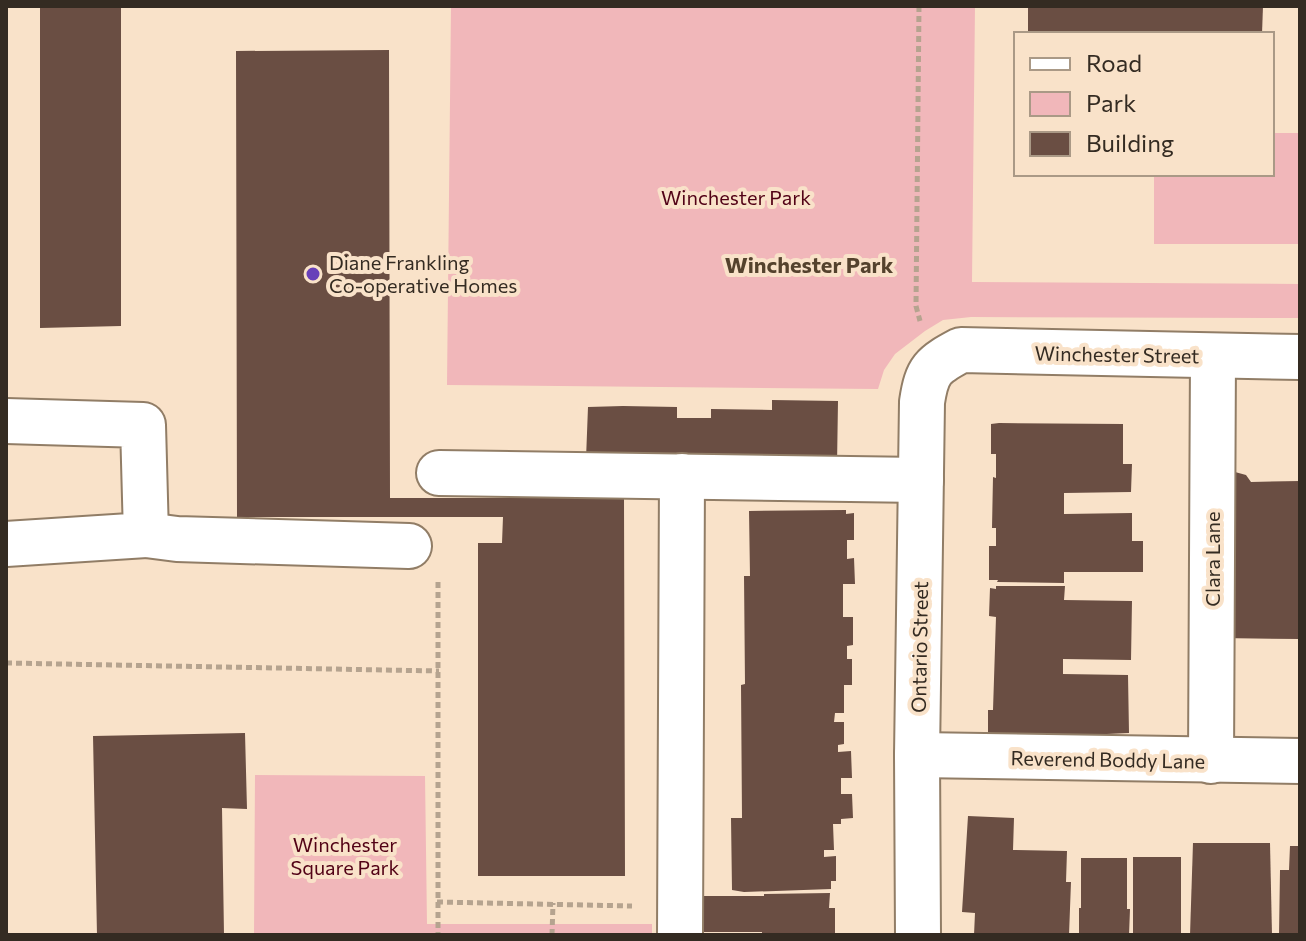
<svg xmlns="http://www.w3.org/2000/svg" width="1306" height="941" font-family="Commissioner,sans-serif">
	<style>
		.green { fill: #f1b7ba }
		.building { fill: #6a4e43 }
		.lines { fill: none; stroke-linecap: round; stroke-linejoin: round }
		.minor-casing { stroke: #917d66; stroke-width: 48 }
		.path { stroke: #b5a38f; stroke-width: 5; stroke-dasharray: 6 4; stroke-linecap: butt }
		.minor { stroke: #fff; stroke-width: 44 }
		.poi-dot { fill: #6840b9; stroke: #f9e2c9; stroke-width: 3 }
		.labels { text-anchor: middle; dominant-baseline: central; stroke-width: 8; stroke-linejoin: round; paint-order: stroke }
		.park-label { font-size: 20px; fill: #520216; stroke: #f9e2c9 }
		.poi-label { font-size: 20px; fill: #342b22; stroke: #f9e2c9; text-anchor: start }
		.street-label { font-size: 20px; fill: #342b22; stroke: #f9e2c9 }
		.neighbourhood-label { font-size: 22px; font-weight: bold; fill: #54422d; stroke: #f9e2c9 }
	</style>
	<rect width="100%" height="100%" fill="#f9e2c9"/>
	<g class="green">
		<polygon points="451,6 975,6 972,282 1300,284 1300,318 971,317 943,320 925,331 895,354 884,370 878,389 447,385"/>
		<polygon points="1272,133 1300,133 1300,244 1154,244 1154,174 1272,174"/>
		<polygon points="255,775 425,776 427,924 652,924 652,935 254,935"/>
	</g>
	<g class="building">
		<polygon points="40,6 121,6 121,326 40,328"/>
		<polygon points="1028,6 1263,6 1262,34 1028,34"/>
		<polygon points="389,50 390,498 624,498 625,876 478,876 478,543 502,543 503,517 237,517 236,51"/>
		<polygon points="772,400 838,401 837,465 586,459 588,407 623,406 677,407 677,418 711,418 711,409 772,410"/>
		<polygon points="999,423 1123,424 1123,464 1132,464 1131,492 1064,493 1064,514 1132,513 1132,541 1143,541 1143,572 1064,572 1064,583 997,582 998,580 989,580 989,546 996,546 996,528 992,528 993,477 996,478 996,454 991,454 991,424"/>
		<polygon points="1235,472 1246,475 1251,482 1300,481 1300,639 1220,638 1227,474"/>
		<polygon points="846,510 846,514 854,513 854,540 847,540 847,559 854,558 855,584 843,584 843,617 853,617 853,645 847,646 847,659 852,659 852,685 844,685 844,713 835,713 834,722 844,722 844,744 838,745 838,752 851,751 852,778 841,778 841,794 852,794 853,818 841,819 841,824 833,824 834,850 824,850 824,857 836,856 836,881 831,881 831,889 744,892 732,890 731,818 742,818 741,685 745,684 744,576 750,576 749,511"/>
		<polygon points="996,586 1065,586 1064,600 1132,601 1131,660 1063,659 1063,674 1128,675 1129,733 1062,736 988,741 988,710 993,710 996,617 989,616 990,588 996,589"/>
		<polygon points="245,733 247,809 222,808 224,935 97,935 93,736"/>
		<polygon points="968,816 1014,818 1013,850 1067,851 1066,882 1071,882 1069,935 974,935 975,913 962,912"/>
		<polygon points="1193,843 1270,843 1272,935 1190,935"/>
		<polygon points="1290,846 1300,846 1300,935 1279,935 1280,870 1289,870"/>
		<rect x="1133" y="857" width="48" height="78"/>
		<polygon points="1081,858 1127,858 1127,909 1130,909 1129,935 1079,935 1079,908 1081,908"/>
		<polygon points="830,893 829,908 835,908 835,935 762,935 762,932 695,932 695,896 764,896 764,894"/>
	</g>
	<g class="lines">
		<g class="minor-casing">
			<g id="minor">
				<polyline points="6,421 143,425 146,535 6,544"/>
				<polyline points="439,473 921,480"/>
				<polyline points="146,535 177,539 409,546"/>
				<polyline points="917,755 1300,761"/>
				<polyline points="1211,761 1213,356"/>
				<polyline points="680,935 682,476"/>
				<path d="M918 935 917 755 922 402C927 369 933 365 961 350L1300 357"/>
			</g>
		</g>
		<g class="path">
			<polyline points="919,6 916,306 920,321"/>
			<polyline points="438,582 438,935"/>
			<polyline points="6,663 439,671"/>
			<polyline points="437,902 632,906"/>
			<polyline points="552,935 553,903"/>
		</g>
		<use href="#minor" class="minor"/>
	</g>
	<circle class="poi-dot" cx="313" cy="274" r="8"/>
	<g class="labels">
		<g class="park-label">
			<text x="736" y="197">Winchester Park</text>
			<text x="345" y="844">Winchester<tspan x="345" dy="23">Square Park</tspan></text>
		</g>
		<g class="poi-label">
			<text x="329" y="262">Diane Frankling<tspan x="329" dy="23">Co-operative Homes</tspan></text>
		</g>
		<g class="street-label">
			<text transform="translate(1117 354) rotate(1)">Winchester Street</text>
			<text transform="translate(1212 559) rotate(-90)">Clara Lane</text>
			<text transform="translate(919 647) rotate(-89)">Ontario Street</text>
			<text transform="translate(1108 759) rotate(1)">Reverend Boddy Lane</text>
		</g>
		<g class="neighbourhood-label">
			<text x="809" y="264">Winchester Park</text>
		</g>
	</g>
	<rect width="1306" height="941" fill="none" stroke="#342b22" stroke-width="16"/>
	<rect x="1014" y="32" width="260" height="144" fill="#f9e2c9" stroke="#aa9986" stroke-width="2"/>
	<rect x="1030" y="58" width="40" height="12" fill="#ffffff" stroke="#aa9986" stroke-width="2"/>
	<text x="1086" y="72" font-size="24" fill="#342b22">Road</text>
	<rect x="1030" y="92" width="40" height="24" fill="#f1b7ba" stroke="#aa9986" stroke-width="2"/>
	<text x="1086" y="112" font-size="24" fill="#342b22">Park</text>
	<rect x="1030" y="132" width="40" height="24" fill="#6a4e43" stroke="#aa9986" stroke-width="2"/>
	<text x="1086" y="152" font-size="24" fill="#342b22">Building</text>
</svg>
